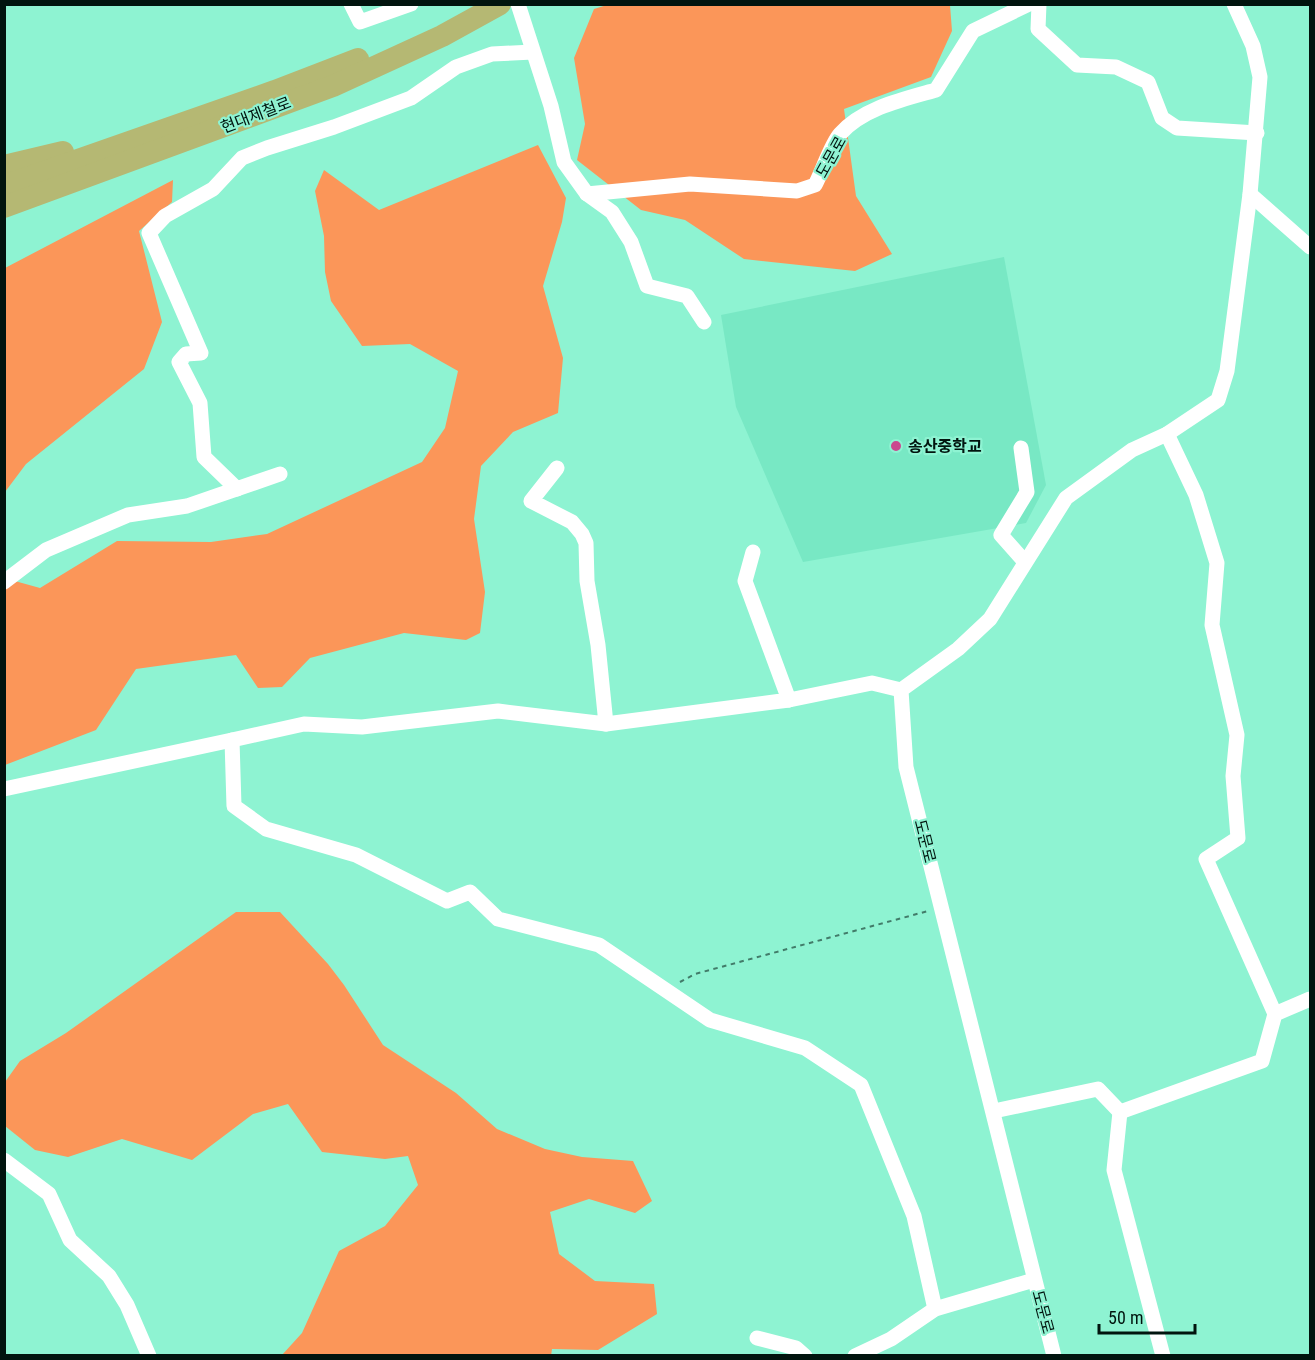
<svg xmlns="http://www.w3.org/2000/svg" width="1315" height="1360" font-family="'Roboto Condensed','Noto Sans KR',sans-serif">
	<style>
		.built { fill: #78e8c4 }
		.green { fill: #fb9659 }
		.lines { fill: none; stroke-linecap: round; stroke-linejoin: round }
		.path { stroke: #427b69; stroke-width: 2; stroke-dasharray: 4.5 4.5; stroke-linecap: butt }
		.minor { stroke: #fff; stroke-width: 15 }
		.highway { stroke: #b5b873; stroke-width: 22 }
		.poi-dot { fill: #ca478e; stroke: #8ef3d2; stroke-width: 2 }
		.labels { text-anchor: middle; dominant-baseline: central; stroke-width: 4.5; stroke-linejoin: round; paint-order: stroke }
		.street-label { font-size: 16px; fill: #01140e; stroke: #8ef3d2 }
		.poi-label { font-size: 16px; font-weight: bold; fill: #01140e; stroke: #8ef3d2; text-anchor: start }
	</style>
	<rect width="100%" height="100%" fill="#8ef3d2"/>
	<polygon class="built" points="1004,257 1046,485 1026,523 803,562 736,407 721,315"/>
	<g class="green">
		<polygon points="607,5 950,5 952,31 931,77 844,109 856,196 892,254 855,271 744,259 685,220 641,210 577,160 585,124 574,58 594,9"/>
		<polygon points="538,145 566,198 562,222 543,286 563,358 558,413 513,432 481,466 474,519 485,592 480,633 466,640 404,633 310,658 282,687 258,688 236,655 136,669 96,730 5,765 4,578 40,588 117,541 211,542 267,534 422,462 445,428 458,371 410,344 362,346 331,301 325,272 324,236 315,191 324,170 379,210"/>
		<polygon points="173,180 172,202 139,231 162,322 144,369 26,464 5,492 5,268"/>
		<polygon points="236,912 280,912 328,964 344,985 383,1045 456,1093 497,1129 545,1149 582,1157 633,1161 652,1201 635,1213 589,1199 550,1212 559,1254 595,1281 654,1284 657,1314 598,1350 552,1349 551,1356 282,1355 302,1333 339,1251 385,1226 418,1185 408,1156 385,1159 322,1152 288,1104 253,1114 192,1160 122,1139 68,1157 35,1150 5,1126 5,1082 20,1061 66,1033"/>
	</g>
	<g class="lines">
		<polyline class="path" points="680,982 695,974 928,911"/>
		<g class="minor">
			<polyline points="351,4 360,22 411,4"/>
			<polyline points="518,4 551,106 564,162 587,194 612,212 631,242 647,286 687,296 704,322"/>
			<polyline points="1039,4 1038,29 1077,65 1116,67 1148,82 1162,118 1177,128 1257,133"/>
			<path d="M587 194 690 184 797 191 815 185C822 172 831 144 840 134 863 108 904 99 936 90L973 31 1029 4"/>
			<polyline points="1250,194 1310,247"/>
			<polyline points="1167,434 1196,495 1217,563 1212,625 1237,735 1233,776 1238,838 1206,859 1275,1014"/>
			<polyline points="1021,448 1027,492 1001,535 1025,562"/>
			<polyline points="557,468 531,501 572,522 582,534 586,543 587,581 598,645 606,724 498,711 362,727 304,724 232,740 234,806 266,829 356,855 447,901 470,892 498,919 599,945 710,1020 805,1048 861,1085 914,1216 935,1309"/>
			<polyline points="237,489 204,457 200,403 179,362 186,354 201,353 149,233 165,216 213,189 242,158 267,148 334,127 411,98 456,67 492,54 533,52"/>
			<polyline points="4,582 46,550 128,515 187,506 280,474"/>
			<polyline points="789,700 872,683 901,690"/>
			<polyline points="606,724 789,700 745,581 753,552"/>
			<polyline points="4,789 232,740"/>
			<polyline points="994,1111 1098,1089 1120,1112 1262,1061 1275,1014 1310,999"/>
			<polyline points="1120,1112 1114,1170 1163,1356"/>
			<polyline points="4,1160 49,1194 70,1240 109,1276 127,1305 149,1356"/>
			<polyline points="757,1338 796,1348 805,1356"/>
			<polyline points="855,1356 891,1339 935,1309 1034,1280"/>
			<polyline points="1054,1356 906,767 901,690 958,649 990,619 1066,498 1132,450 1167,434 1218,400 1227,371 1250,194 1260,77 1253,46 1234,4"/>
		</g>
		<g class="highway">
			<polyline points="4,166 63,152"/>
			<polyline points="4,186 275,91 358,59"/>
			<polyline points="4,207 333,86 442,36 500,4"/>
		</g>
	</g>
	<circle class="poi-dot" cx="896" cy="446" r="6"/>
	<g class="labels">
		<g class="street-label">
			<text transform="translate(256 115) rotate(-21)">현대제철로</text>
			<text transform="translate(831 157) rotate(-61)">도문로</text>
			<text transform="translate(925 841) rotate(76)">도문로</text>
			<text transform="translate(1043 1312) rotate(75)">도문로</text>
		</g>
		<g class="poi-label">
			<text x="908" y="446">송산중학교</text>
		</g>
	</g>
	<rect width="1315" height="1360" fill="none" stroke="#01140e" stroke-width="12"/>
	<path d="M1099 1324v9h96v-9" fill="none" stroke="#01140e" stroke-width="3"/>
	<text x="1108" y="1324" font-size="18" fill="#01140e" stroke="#8ef3d2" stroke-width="4.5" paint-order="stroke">50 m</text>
</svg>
